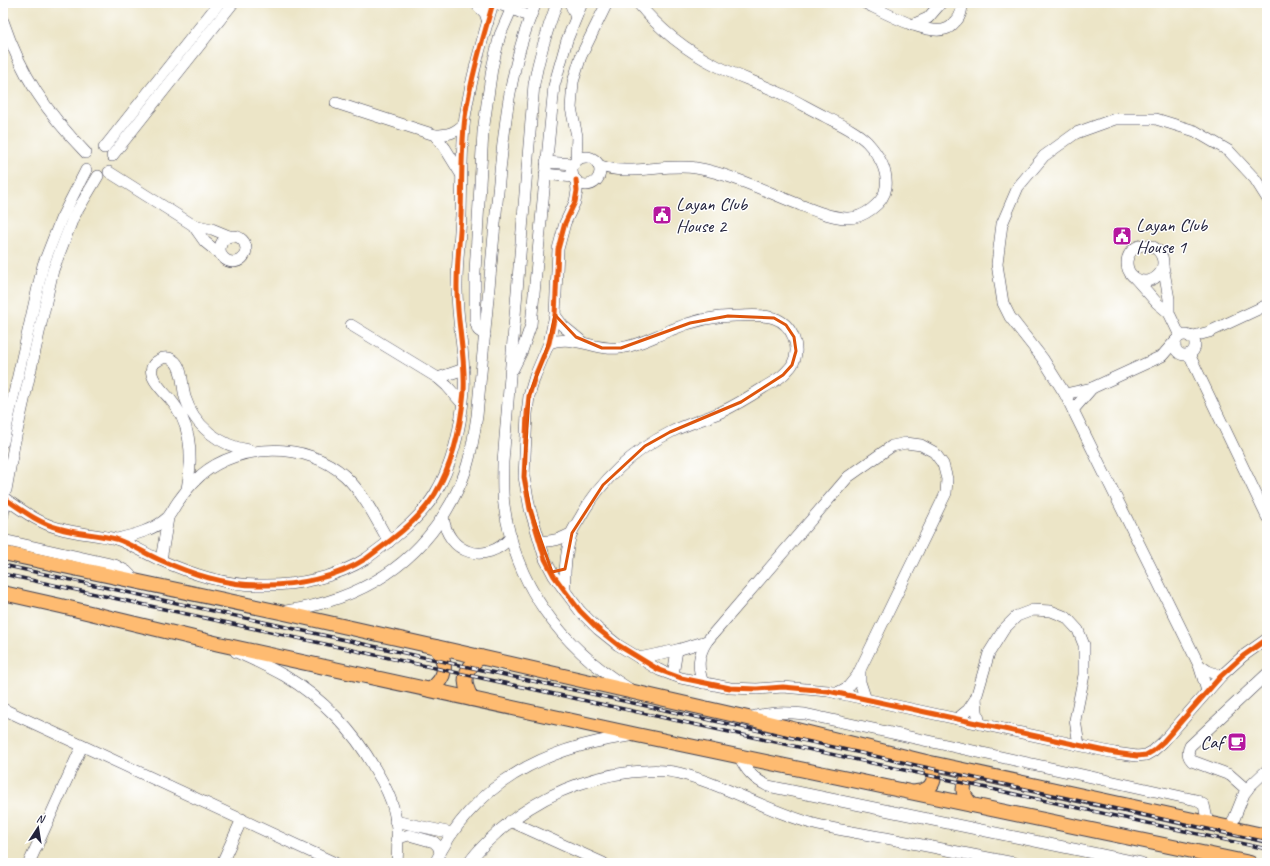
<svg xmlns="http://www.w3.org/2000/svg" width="1270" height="866" font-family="Caveat,sans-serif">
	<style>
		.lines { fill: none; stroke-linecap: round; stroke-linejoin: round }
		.minor-casing { stroke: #403f50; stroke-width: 12 }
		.major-casing { stroke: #403f50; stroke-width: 16 }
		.minor { stroke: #fff; stroke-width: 11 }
		.major { stroke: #febb71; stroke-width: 14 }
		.rail-casing { stroke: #22223b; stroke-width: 3.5 }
		.rail { stroke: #fff; stroke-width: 2; stroke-dasharray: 6; stroke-linecap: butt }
		.cycleway-casing { stroke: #fff; stroke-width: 8 }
		.cycleway { stroke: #e8590c; stroke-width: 5 }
		.marked { fill: none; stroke: #de560e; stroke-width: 3; stroke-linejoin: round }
		.labels { text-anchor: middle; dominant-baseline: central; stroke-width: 3; stroke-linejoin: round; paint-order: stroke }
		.poi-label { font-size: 19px; fill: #22223b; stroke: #fff; text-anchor: start }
	</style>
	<rect width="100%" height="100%" fill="#fff"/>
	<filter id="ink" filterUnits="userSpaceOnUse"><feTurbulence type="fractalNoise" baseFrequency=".025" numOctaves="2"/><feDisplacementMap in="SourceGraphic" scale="8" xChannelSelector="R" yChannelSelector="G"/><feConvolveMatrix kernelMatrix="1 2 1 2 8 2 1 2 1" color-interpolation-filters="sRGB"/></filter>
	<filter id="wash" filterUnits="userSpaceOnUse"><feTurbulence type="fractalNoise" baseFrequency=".012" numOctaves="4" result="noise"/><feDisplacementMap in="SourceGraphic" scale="16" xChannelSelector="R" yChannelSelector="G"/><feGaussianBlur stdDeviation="0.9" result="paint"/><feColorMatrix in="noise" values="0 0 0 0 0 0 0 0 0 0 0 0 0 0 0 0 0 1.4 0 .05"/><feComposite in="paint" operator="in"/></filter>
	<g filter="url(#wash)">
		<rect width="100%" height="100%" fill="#ece5c7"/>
	</g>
	<g filter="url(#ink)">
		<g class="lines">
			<g class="minor-casing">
				<g id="minor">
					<polyline points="475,3 485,13 488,22"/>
					<polyline points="495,3 511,8 530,17"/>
					<path d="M557 3C547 30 539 56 534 84L503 462C503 476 502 491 504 505 515 584 560 646 628 688"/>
					<polyline points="570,3 576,17"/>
					<path d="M865 3C882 11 929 38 948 28 951 27 953 24 955 22 960 18 963 9 961 3"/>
					<path d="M3 21C21 75 47 113 86 153"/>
					<polyline points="912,25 928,18 941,3"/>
					<path d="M336 103 435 135C448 135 455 133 464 124"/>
					<polyline points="435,135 445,148 461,174"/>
					<polyline points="104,148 219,3"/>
					<polyline points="112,156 233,3"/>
					<circle cx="586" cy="171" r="14"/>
					<polyline points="576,161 577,136 571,108 573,82 581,56 607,3"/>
					<polyline points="546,162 574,164"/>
					<path d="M598 165C627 177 665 163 696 168 731 174 765 191 798 204 813 210 829 217 846 218 862 219 884 204 886 187 888 170 878 154 867 142 856 131 840 124 826 117 812 110 798 102 784 95 762 84 739 77 717 66 687 51 659 29 638 3"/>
					<polyline points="109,172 193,225 205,242 221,255"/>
					<polyline points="545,174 573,177"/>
					<polyline points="576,180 577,191 575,202 565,223 558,249 555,315 549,343 535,376 529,396 527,414 524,477 530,509 545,559 554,576 565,591 580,611 598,629 618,645 659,670 681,678 730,688 757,689 783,687 828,691 1115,753 1137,756 1146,755 1153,751 1163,742 1221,676 1243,656 1267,639"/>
					<polyline points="193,225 212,229 229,236"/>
					<circle cx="233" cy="249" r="13"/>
					<circle cx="1145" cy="263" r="18"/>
					<polyline points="1163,266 1169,299 1169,313"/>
					<polyline points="1135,278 1157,303 1169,313 1180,336"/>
					<polyline points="555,315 563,326 580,340"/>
					<polyline points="351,325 438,378 447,386 462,403"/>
					<circle cx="1185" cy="345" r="10"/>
					<polyline points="485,335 478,330 475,320 475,272 483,132 492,68 496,51 500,35 514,3"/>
					<polyline points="1190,337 1209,332 1267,305"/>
					<path d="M549 343C575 334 594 351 620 348 638 346 655 336 671 330 692 321 713 316 736 316 748 316 763 314 774 318 792 324 802 348 792 365 790 368 786 372 784 374 778 380 769 384 763 388 749 397 736 405 721 412 705 419 687 424 671 432 634 450 600 481 580 518 577 523 573 529 571 534 566 553 564 572 565 591"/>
					<polyline points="1189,354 1267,517"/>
					<polyline points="513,369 522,351 531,325 554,86 567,40 582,3"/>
					<polyline points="438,378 464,369"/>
					<polyline points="1065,394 1092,388 1162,356 1175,341"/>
					<polyline points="1073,410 1092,388"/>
					<polyline points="3,442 43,265 61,219 86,170"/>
					<path d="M187 489C193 458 192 424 170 399 162 390 140 370 159 360 163 357 169 357 173 360 183 366 182 386 185 397 194 426 220 446 249 450"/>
					<polyline points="6,490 14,445 53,270 73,218 98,176"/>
					<path d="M7 500C23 511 39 523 58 528 77 534 97 534 116 539 131 544 146 554 160 560 192 574 224 585 259 585 296 586 336 578 367 558 375 552 383 546 391 540 408 527 424 512 435 494 453 464 461 426 464 391 466 354 456 320 457 284 457 261 460 238 461 215 462 182 461 150 465 117 471 78 482 41 493 3"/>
					<polyline points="3,515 5,503"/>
					<path d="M443 516C447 554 486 566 511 537"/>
					<path d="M117 539C134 535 154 530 167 518 171 514 174 507 177 503 184 493 192 483 201 475 239 443 307 441 345 476 364 494 376 519 389 542"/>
					<polyline points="3,540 115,565 126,571 137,582"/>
					<path d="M540 541C553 542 561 539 572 533"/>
					<polyline points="161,560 168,518"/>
					<path d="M286 611C365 599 425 561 459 487 470 464 473 440 477 416 483 348 490 281 496 213 503 142 507 70 536 3"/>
					<path d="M236 652C252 659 269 667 285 676 322 698 354 731 375 769 383 782 391 797 394 811 398 826 398 848 397 863"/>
					<polyline points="639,658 677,650 707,641"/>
					<polyline points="1199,665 1208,671 1221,676"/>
					<polyline points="860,671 860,682 866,700"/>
					<polyline points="673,675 677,650"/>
					<path d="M703 683C697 667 698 655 707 641L848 477 892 446 906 443 921 445 934 452 943 464 947 479 946 493 857 676 848 687 837 693"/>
					<polyline points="1207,691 1199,665 1065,394 1043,359 1010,317 1003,303 997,264 1002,224 1018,187 1044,156 1076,133 1115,119 1156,119 1195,131 1229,151 1255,179 1267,198"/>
					<polyline points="976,698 977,711 980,724"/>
					<polyline points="3,709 335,863"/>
					<path d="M748 718C769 712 783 712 805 714L1196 800 1204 805 1208 824"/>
					<polyline points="957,719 968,710 976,698 989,653 1004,629 1017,616 1033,610 1051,611 1066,617 1078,630 1084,645 1084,675 1075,720 1079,745"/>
					<path d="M739 756C746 771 754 779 768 786L1141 863"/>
					<path d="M1247 790 1230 775 1192 761C1188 757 1187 752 1190 746L1267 674"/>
					<polyline points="395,821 452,833"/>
					<polyline points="510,821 603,863"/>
					<polyline points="1230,829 1244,794 1250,786 1267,770"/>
					<polyline points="396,840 402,837 409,835 434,842 438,846 440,852"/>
					<polyline points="29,863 82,746"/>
					<polyline points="222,863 242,819"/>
					<path d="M435 863C473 784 545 747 630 736"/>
					<path d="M469 863C477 850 489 840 500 830 537 798 582 778 631 772 647 770 663 769 679 773 727 785 770 813 818 825 840 830 863 834 886 838 929 846 971 855 1014 863"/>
				</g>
			</g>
			<g class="major-casing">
				<g id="major">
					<polyline points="3,553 280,612 436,647 748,718 926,762 1267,836"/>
					<polyline points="3,593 61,606 219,644 637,735 1250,863"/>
					<path d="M430 690C447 677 448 665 436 647"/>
					<path d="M472 699C461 681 464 670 480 657"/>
					<path d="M916 792C934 791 940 775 926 762"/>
					<path d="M972 805C959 793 961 779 979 774"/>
				</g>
			</g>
			<use href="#minor" class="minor"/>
			<use href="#major" class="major"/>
			<g class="rail-casing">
				<g id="rail">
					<polyline points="3,565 1267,842"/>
					<polyline points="3,574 1267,849"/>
				</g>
			</g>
			<use href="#rail" class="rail"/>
			<g class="cycleway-casing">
				<g id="cycleway">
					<polyline points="576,180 577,191 575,202 565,223 558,249 555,315 549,343 535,376 529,396 527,414 524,477 530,509 545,559 554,576 565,591 580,611 598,629 618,645 659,670 681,678 730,688 757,689 783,687 828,691 1115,753 1137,756 1146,755 1153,751 1163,742 1221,676 1243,656 1267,639"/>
					<path d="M7 500C23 511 39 523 58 528 77 534 97 534 116 539 131 544 146 554 160 560 192 574 224 585 259 585 296 586 336 578 367 558 375 552 383 546 391 540 408 527 424 512 435 494 453 464 461 426 464 391 466 354 456 320 457 284 457 261 460 238 461 215 462 182 461 150 465 117 471 78 482 41 493 3"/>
				</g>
			</g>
			<use href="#cycleway" class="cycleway"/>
		</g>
	</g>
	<path class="marked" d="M555 315 576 337 602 348H621L690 323 728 316 774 318 786 325 794 337 796 351 792 365 783 375 741 402 670 432 645 446 603 485 572 533 565 569 552 572 530 509 524 477 529 396 549 343Z"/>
	<defs>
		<g id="civic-square" transform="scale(1)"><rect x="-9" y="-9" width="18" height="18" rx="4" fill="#b5179e" stroke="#fff"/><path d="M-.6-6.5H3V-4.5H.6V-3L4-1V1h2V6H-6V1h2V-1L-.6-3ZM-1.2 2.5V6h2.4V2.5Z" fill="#fff"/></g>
		<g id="cafe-square" transform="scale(1)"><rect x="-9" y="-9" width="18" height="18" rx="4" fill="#b5179e" stroke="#fff"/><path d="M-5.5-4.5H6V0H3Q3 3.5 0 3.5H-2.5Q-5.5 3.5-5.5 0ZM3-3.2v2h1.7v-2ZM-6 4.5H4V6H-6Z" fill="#fff"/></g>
	</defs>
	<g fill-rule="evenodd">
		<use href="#civic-square" x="662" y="215"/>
		<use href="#civic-square" x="1122" y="236"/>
		<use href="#cafe-square" x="1237" y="742"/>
	</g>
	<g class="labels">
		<g class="poi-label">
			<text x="676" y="204">Layan Club<tspan x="676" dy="22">House 2</tspan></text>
			<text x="1136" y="225">Layan Club<tspan x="1136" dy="22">House 1</tspan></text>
			<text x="1223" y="742" text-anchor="end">Caf</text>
		</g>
	</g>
	<rect width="1270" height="866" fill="none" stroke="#fff" stroke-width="16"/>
	<g transform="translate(38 828) rotate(12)" stroke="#ffffff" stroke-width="3" paint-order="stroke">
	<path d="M0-3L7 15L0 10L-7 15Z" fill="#22223b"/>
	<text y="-6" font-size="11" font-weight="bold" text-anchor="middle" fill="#22223b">N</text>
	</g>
</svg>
